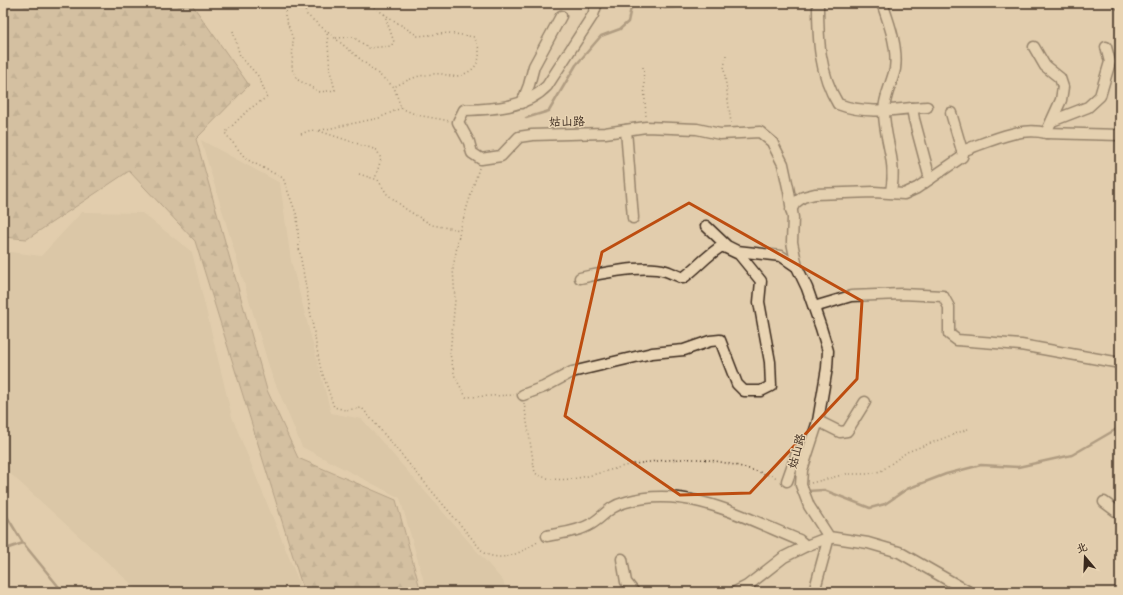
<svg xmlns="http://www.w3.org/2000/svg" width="1123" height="595" font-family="'Patrick Hand','LXGW WenKai TC',sans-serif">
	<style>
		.built { fill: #d2bea0 }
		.forest { fill: url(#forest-firs); stroke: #7f6c58 }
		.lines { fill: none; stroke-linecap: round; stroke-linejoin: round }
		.stream { stroke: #74614e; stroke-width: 2.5 }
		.minor-casing { stroke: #3b2a1e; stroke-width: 13 }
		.path { stroke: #3b2a1e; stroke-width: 1.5; stroke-dasharray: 1 3; stroke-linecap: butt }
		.minor { stroke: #e9d4b3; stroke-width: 10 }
		.marked { fill: none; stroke: #bd4d10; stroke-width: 3; stroke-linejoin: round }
		.labels { text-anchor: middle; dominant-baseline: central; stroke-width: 3; stroke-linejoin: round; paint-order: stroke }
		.street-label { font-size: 12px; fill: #3b2a1e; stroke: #e9d4b3 }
	</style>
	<defs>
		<pattern id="forest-firs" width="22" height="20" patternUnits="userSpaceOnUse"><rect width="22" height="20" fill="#c3af93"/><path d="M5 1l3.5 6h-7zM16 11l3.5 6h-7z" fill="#a08f77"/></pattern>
	</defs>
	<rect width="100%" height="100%" fill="#e2cdad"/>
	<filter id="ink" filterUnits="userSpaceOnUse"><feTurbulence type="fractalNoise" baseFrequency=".025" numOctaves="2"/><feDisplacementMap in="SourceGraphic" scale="8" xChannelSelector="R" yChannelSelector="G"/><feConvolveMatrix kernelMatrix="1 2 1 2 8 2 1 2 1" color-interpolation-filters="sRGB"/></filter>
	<g filter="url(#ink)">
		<g class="built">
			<polygon points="201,140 280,183 291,261 331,413 362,419 503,581 507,592 427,592 400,498 302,447 271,373"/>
			<polygon points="82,212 142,213 192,252 232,417 303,592 140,592 3,467 3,251 41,256"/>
		</g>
		<polygon class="forest" points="3,3 191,3 249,85 196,139 267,390 298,458 396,500 421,592 304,592 195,241 129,171 27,239 3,237"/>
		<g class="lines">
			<g class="stream">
				<polyline points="660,3 665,8 676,7 682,3"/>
				<polyline points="526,118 549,111 576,65 601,36 620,29 628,22 632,3"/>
				<polyline points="807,491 824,490 870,508 885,504 907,489 946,474 981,465 1018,467 1072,455 1120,427"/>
				<polyline points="3,510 23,543 63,592"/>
				<polyline points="3,550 23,543"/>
			</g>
			<g class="minor-casing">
				<g id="minor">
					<path d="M597 3 593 15 547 86C526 108 494 109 464 110L458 122 469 142 472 153 481 159 501 156 519 137 532 135 605 133 646 127 697 129 720 134 760 132 772 142 783 164 789 192 793 218 792 242 797 267"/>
					<path d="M818 3C818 39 819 73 838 104 861 113 888 111 912 108L914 119 930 179 962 157 963 154 951 113"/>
					<path d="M882 3C889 23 898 47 895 69 892 83 883 99 884 113 885 143 897 160 891 192"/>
					<polyline points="1118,3 1120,4"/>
					<polyline points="522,103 529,85 534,66 561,16"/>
					<polyline points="912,108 927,107"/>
					<polyline points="1052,121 1088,107 1100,96 1110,62 1106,47"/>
					<polyline points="626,130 633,218"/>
					<polyline points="1046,133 1120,135"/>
					<path d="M962 151C988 142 1019 126 1046 133L1061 100 1063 87 1060 78 1045 66 1034 47"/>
					<polyline points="791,210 795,203 803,197 815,194 874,192 904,194 917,188 930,179"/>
					<polyline points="706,226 727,246 737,251 781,256 797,267 807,288 821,328 828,351 827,368 818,421 802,470 801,485 809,506 829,537 868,543 899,552 969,592"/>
					<polyline points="814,307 851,296 902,294 943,296 949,307 949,334 957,340 1021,345 1120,363"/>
					<path d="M523 395 544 387 572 372 652 353 684 350 710 341 720 340 737 384 744 391H761L771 386 770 362 759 302 761 281 739 254 722 246C707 255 697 268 683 278 678 276 672 273 666 271 645 264 602 273 580 278"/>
					<polyline points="818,421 840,432 847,431 865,402"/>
					<polyline points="787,481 798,450"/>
					<polyline points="1104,502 1120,514"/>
					<path d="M547 536C561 533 578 532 591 524 605 516 607 507 626 502 687 484 745 518 799 540L806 546 829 537 814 592"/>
					<polyline points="622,559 626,582 634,592"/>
					<polyline points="735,592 747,586 784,557 806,546"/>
				</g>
			</g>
			<g class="path">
				<polyline points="286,3 285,16 293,39 292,69 298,80 320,92 335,90 330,71 327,31"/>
				<polyline points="307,3 305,10 307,15 394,87 401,108 417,115 450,121"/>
				<path d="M367 3 418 36 449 33 474 37C485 56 478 72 457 76 452 77 447 75 442 74 435 73 426 75 420 76 411 78 402 83 394 87"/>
				<path d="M233 31 240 56 259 77 267 97 248 110 225 133 246 159 283 178 297 216 299 248 320 366 334 407 345 410 362 408 484 553C504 563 522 552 539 541"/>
				<polyline points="336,38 353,37 369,48 391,46 394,42 384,13"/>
				<polyline points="726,55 724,69 731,123"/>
				<polyline points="643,67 646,117"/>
				<polyline points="319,131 377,150 381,159 375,179"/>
				<polyline points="301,134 311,130 317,131 379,118 401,108"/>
				<polyline points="479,168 460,230 453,268 455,300 450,354 455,377 466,397 514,395"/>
				<polyline points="359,174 378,180 387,194 407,210 432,225 460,230"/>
				<path d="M524 403 535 473C561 489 602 471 629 465 645 462 680 458 696 459 724 460 752 470 778 478"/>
				<polyline points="811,483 846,474 868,474 881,471 907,452 968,429"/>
			</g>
			<use href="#minor" class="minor"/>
		</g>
	</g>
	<path d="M0 0H1123V595H0ZM689 203 862 301 857 379 750 493 680 495 565 416 602 252Z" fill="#e2cdad" fill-opacity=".55" fill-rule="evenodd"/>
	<path class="marked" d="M689 203 862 301 857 379 750 493 680 495 565 416 602 252Z"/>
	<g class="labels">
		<g class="street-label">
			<text transform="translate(567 121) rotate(-1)">姑山路</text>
			<text transform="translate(796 451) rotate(-75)">姑山路</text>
		</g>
	</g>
	<rect width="1123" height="595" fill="none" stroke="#e9d4b3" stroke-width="16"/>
	<rect x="8" y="8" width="1107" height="579" fill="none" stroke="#3b2a1e" stroke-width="1.5" filter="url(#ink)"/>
	<g transform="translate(1085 557) rotate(341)" stroke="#e9d4b3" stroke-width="3" paint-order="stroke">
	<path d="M0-3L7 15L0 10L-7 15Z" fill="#3b2a1e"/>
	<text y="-6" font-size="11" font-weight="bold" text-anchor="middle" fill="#3b2a1e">北</text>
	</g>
</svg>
